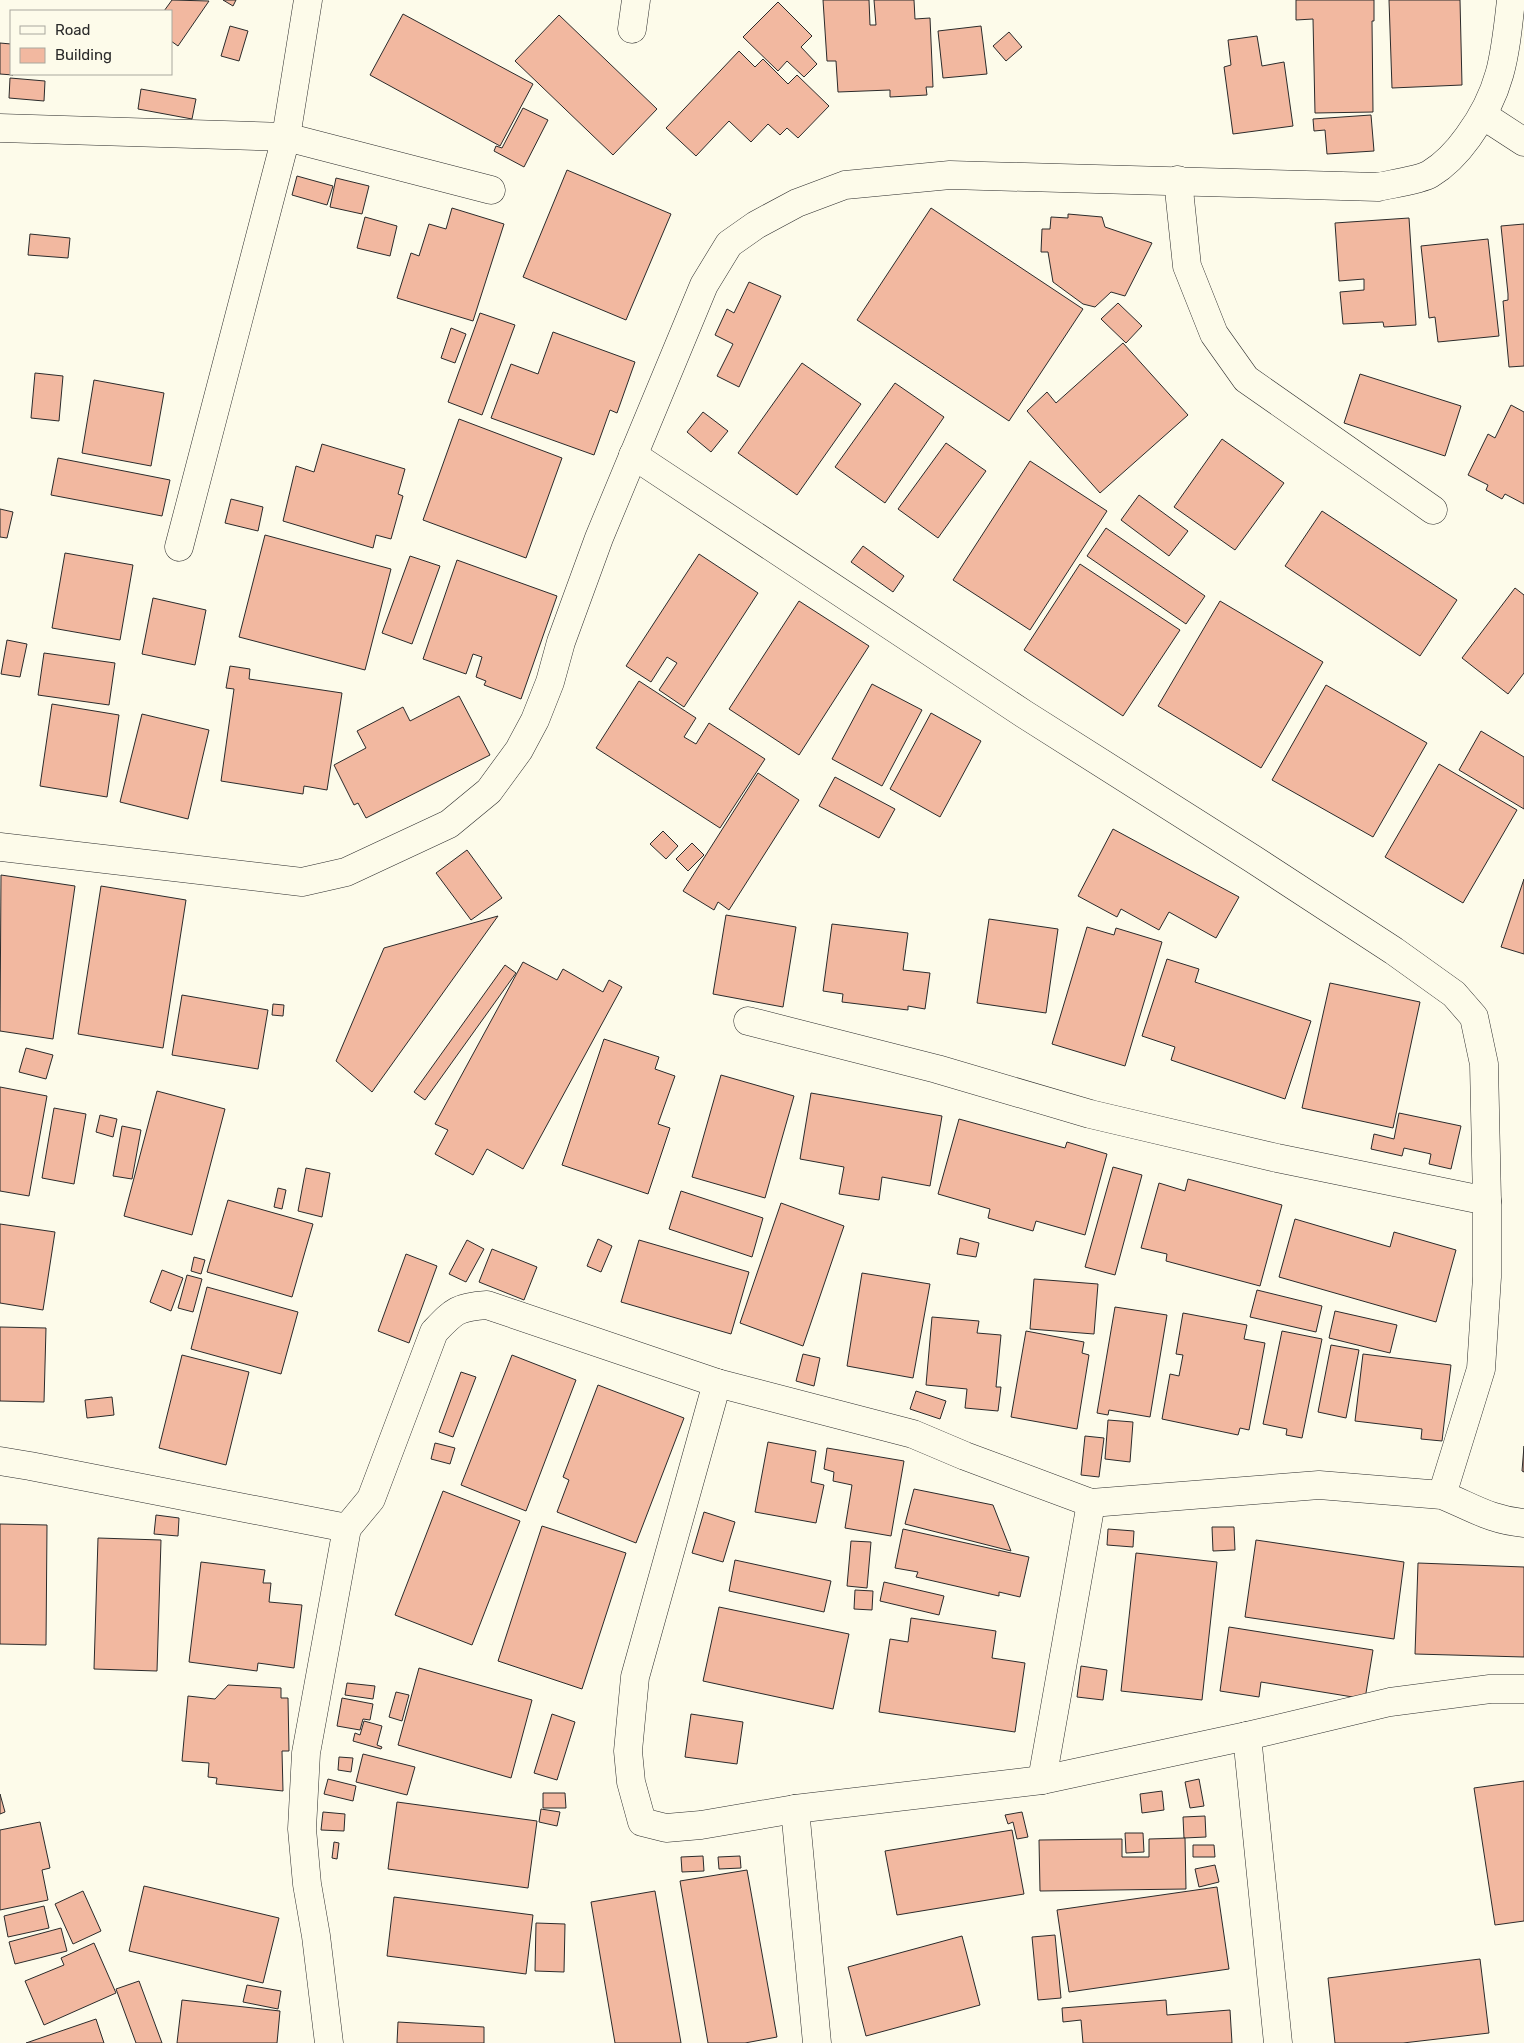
<svg xmlns="http://www.w3.org/2000/svg" width="1524" height="2043" font-family="Rubik,sans-serif">
	<style>
		.building { fill: #f2b8a0; stroke: #2b2b2b }
		.lines { fill: none; stroke-linecap: round; stroke-linejoin: round }
		.minor-casing { stroke: #2b2b2b; stroke-width: 29 }
		.minor { stroke: #fdfbea; stroke-width: 28 }
	</style>
	<rect width="100%" height="100%" fill="#fdfbea"/>
	<g class="building">
		<polygon points="172,0 209,1 178,46 171,41 171,11 164,11"/>
		<polygon points="223,0 236,0 233,6"/>
		<polygon points="823,0 869,0 870,25 876,25 874,0 914,0 915,19 930,18 933,87 926,87 927,95 890,97 890,90 838,92 836,61 827,61"/>
		<polygon points="1296,0 1374,0 1374,21 1372,21 1373,112 1315,113 1313,19 1296,20"/>
		<polygon points="1389,0 1460,0 1462,85 1392,88"/>
		<polygon points="778,2 812,36 801,47 817,64 804,77 787,61 778,71 743,37"/>
		<polygon points="403,14 533,84 500,146 370,75"/>
		<polygon points="559,15 657,109 613,155 515,61"/>
		<polygon points="230,26 248,31 239,61 221,56"/>
		<polygon points="981,26 987,74 943,78 938,31"/>
		<polygon points="1009,32 1022,47 1006,61 993,46"/>
		<polygon points="1257,36 1262,66 1284,62 1293,126 1233,134 1224,67 1231,65 1228,40"/>
		<polygon points="0,43 11,44 11,74 13,75 0,74"/>
		<polygon points="739,51 755,67 763,59 788,84 797,75 829,106 798,138 787,128 780,135 768,124 751,142 729,121 696,156 666,128"/>
		<polygon points="10,78 45,81 44,101 9,98"/>
		<polygon points="141,89 196,99 192,119 138,109"/>
		<polygon points="523,108 548,120 524,167 494,151 496,146 502,148"/>
		<polygon points="1371,115 1374,151 1327,154 1325,130 1314,131 1313,119"/>
		<polygon points="567,170 671,214 626,320 523,277"/>
		<polygon points="297,176 333,186 327,205 292,195"/>
		<polygon points="336,178 369,186 362,214 330,207"/>
		<polygon points="452,208 504,224 473,321 397,298 411,253 419,256 429,224 446,229"/>
		<polygon points="931,208 1083,309 1009,421 857,320"/>
		<polygon points="1068,214 1102,217 1105,227 1152,243 1125,296 1111,292 1095,307 1083,304 1053,282 1048,252 1041,252 1042,229 1050,229 1051,217 1068,218"/>
		<polygon points="365,217 397,226 390,256 357,248"/>
		<polygon points="1409,218 1416,325 1384,327 1383,322 1343,324 1340,292 1364,290 1364,279 1339,281 1335,223"/>
		<polygon points="1524,224 1524,366 1509,367 1503,301 1508,300 1508,294 1501,226"/>
		<polygon points="30,234 70,238 68,258 28,255"/>
		<polygon points="1488,239 1499,336 1438,342 1435,317 1429,318 1421,246"/>
		<polygon points="749,282 781,296 739,387 717,376 733,344 715,335 727,309 734,313"/>
		<polygon points="1118,303 1142,326 1126,343 1101,319"/>
		<polygon points="480,313 515,325 482,415 448,402"/>
		<polygon points="451,328 466,334 455,363 441,358"/>
		<polygon points="553,332 635,362 617,413 610,410 594,455 491,418 511,364 538,374"/>
		<polygon points="1123,343 1188,415 1100,493 1027,411 1047,392 1056,403"/>
		<polygon points="802,363 861,404 797,495 738,453"/>
		<polygon points="35,373 63,376 59,421 31,418"/>
		<polygon points="1360,374 1461,406 1445,456 1344,423"/>
		<polygon points="94,380 164,393 151,466 82,453"/>
		<polygon points="895,383 944,417 885,503 835,467"/>
		<polygon points="1511,405 1524,412 1524,504 1505,494 1502,499 1486,490 1488,485 1468,475 1488,434 1495,438"/>
		<polygon points="703,412 728,431 711,452 687,432"/>
		<polygon points="459,419 562,458 526,558 423,520"/>
		<polygon points="1222,439 1284,483 1235,550 1174,507"/>
		<polygon points="946,443 986,471 938,538 898,509"/>
		<polygon points="322,444 405,469 398,494 403,496 391,539 376,535 373,548 283,521 296,466 314,472"/>
		<polygon points="58,458 170,480 162,516 51,495"/>
		<polygon points="1030,461 1107,511 1030,630 953,580"/>
		<polygon points="1139,495 1188,531 1169,556 1121,520"/>
		<polygon points="231,499 263,507 258,531 225,523"/>
		<polygon points="0,509 13,512 7,538 0,537"/>
		<polygon points="1322,511 1457,600 1420,656 1285,566"/>
		<polygon points="1106,528 1205,596 1186,624 1087,556"/>
		<polygon points="265,535 391,569 365,670 239,637"/>
		<polygon points="863,546 904,576 893,592 851,562"/>
		<polygon points="65,553 133,565 120,640 52,628"/>
		<polygon points="699,554 758,593 684,707 659,690 677,663 667,657 651,682 626,666"/>
		<polygon points="410,556 440,566 412,644 382,633"/>
		<polygon points="457,560 557,596 521,699 484,685 486,681 476,677 482,657 473,654 466,674 423,659"/>
		<polygon points="1080,564 1180,630 1123,716 1024,650"/>
		<polygon points="1515,588 1524,595 1524,673 1508,694 1462,658"/>
		<polygon points="153,598 206,610 195,665 142,654"/>
		<polygon points="799,601 869,646 799,755 729,709"/>
		<polygon points="1220,601 1323,662 1261,768 1158,706"/>
		<polygon points="7,640 27,644 20,677 1,674"/>
		<polygon points="44,653 115,663 109,705 38,695"/>
		<polygon points="230,666 250,669 249,679 342,693 327,790 304,786 303,794 221,781 234,689 226,688"/>
		<polygon points="639,681 696,718 684,737 696,744 709,723 765,759 720,828 596,748"/>
		<polygon points="872,684 922,710 882,786 832,759"/>
		<polygon points="1326,685 1427,743 1373,837 1272,780"/>
		<polygon points="459,696 490,755 366,818 358,803 354,805 334,765 366,748 357,731 403,707 410,721"/>
		<polygon points="52,704 119,715 107,797 40,786"/>
		<polygon points="931,713 981,741 940,817 890,789"/>
		<polygon points="142,714 209,730 188,819 120,802"/>
		<polygon points="1481,731 1524,757 1524,809 1459,770"/>
		<polygon points="1439,764 1517,810 1463,903 1385,857"/>
		<polygon points="758,773 799,800 729,910 718,902 714,910 683,891"/>
		<polygon points="835,777 895,809 879,838 819,806"/>
		<polygon points="1113,829 1239,897 1216,938 1169,912 1159,930 1121,909 1117,917 1078,896"/>
		<polygon points="663,831 678,846 666,859 650,844"/>
		<polygon points="692,843 704,855 688,871 676,859"/>
		<polygon points="467,850 502,898 471,920 436,873"/>
		<polygon points="1,875 75,886 53,1039 0,1031"/>
		<polygon points="1524,879 1524,954 1501,947"/>
		<polygon points="101,886 186,900 163,1048 78,1034"/>
		<polygon points="726,915 796,927 783,1007 713,994"/>
		<polygon points="498,916 372,1092 336,1061 384,948"/>
		<polygon points="989,919 1058,929 1046,1013 977,1003"/>
		<polygon points="832,924 908,933 903,970 930,973 925,1009 908,1006 908,1010 842,1002 843,994 823,991"/>
		<polygon points="1087,927 1114,935 1116,928 1162,942 1125,1066 1052,1044"/>
		<polygon points="1167,959 1199,969 1195,982 1311,1021 1285,1099 1171,1060 1175,1047 1142,1036"/>
		<polygon points="523,962 557,980 563,969 603,992 609,980 622,987 523,1169 487,1149 473,1175 435,1154 448,1130 435,1124"/>
		<polygon points="505,965 516,973 425,1100 414,1092"/>
		<polygon points="1330,983 1420,1002 1393,1128 1302,1108"/>
		<polygon points="182,995 268,1010 258,1069 172,1055"/>
		<polygon points="273,1004 284,1005 283,1016 272,1015"/>
		<polygon points="604,1039 659,1057 655,1069 675,1076 658,1124 670,1128 648,1194 562,1165"/>
		<polygon points="26,1048 53,1055 46,1079 19,1072"/>
		<polygon points="721,1075 794,1096 765,1198 692,1177"/>
		<polygon points="0,1087 47,1096 29,1196 0,1191"/>
		<polygon points="157,1091 225,1109 192,1235 124,1216"/>
		<polygon points="811,1093 942,1116 930,1186 882,1177 879,1200 839,1194 844,1167 800,1159"/>
		<polygon points="54,1108 86,1114 74,1184 42,1178"/>
		<polygon points="1399,1113 1461,1126 1451,1169 1429,1164 1431,1154 1404,1148 1402,1156 1371,1149 1374,1134 1394,1139"/>
		<polygon points="100,1115 117,1119 113,1137 96,1132"/>
		<polygon points="959,1119 1065,1148 1067,1142 1107,1154 1085,1235 1036,1221 1033,1231 988,1218 990,1209 938,1194"/>
		<polygon points="122,1126 141,1130 132,1179 113,1176"/>
		<polygon points="1113,1167 1142,1175 1115,1275 1085,1267"/>
		<polygon points="306,1168 330,1173 322,1217 298,1211"/>
		<polygon points="1188,1179 1282,1205 1260,1286 1166,1261 1167,1254 1141,1248 1159,1183 1185,1191"/>
		<polygon points="278,1188 286,1190 282,1209 274,1207"/>
		<polygon points="681,1191 763,1218 752,1257 669,1229"/>
		<polygon points="228,1200 313,1224 292,1297 207,1272"/>
		<polygon points="781,1203 844,1226 803,1346 740,1323"/>
		<polygon points="1295,1219 1390,1247 1394,1232 1456,1250 1436,1322 1279,1277"/>
		<polygon points="0,1224 55,1232 43,1310 0,1303"/>
		<polygon points="960,1238 979,1243 976,1257 957,1254"/>
		<polygon points="598,1239 612,1246 601,1272 587,1266"/>
		<polygon points="467,1240 484,1249 466,1282 449,1274"/>
		<polygon points="639,1240 749,1272 731,1334 621,1302"/>
		<polygon points="492,1249 537,1267 524,1300 479,1282"/>
		<polygon points="406,1254 437,1266 409,1343 378,1331"/>
		<polygon points="194,1257 205,1260 201,1274 191,1271"/>
		<polygon points="162,1270 183,1278 171,1311 150,1302"/>
		<polygon points="862,1273 930,1284 913,1378 847,1366"/>
		<polygon points="187,1275 202,1279 193,1312 178,1308"/>
		<polygon points="1034,1279 1098,1284 1094,1334 1030,1329"/>
		<polygon points="207,1287 298,1312 281,1374 191,1349"/>
		<polygon points="1257,1290 1322,1306 1316,1332 1250,1317"/>
		<polygon points="1115,1307 1167,1315 1150,1417 1109,1410 1108,1415 1097,1413"/>
		<polygon points="1335,1311 1397,1325 1390,1353 1329,1338"/>
		<polygon points="1183,1313 1247,1325 1244,1339 1265,1343 1249,1430 1240,1428 1238,1435 1162,1419 1170,1374 1179,1376 1183,1355 1176,1354"/>
		<polygon points="932,1317 979,1321 977,1333 1001,1335 996,1387 1001,1387 998,1411 965,1408 967,1389 926,1385"/>
		<polygon points="0,1327 46,1328 44,1402 0,1401"/>
		<polygon points="1026,1331 1084,1342 1082,1353 1089,1355 1077,1429 1011,1417"/>
		<polygon points="1282,1331 1322,1339 1302,1438 1286,1435 1287,1429 1263,1424"/>
		<polygon points="1331,1345 1359,1350 1346,1418 1318,1412"/>
		<polygon points="803,1354 820,1358 814,1386 796,1381"/>
		<polygon points="1363,1354 1451,1365 1442,1441 1421,1439 1422,1429 1355,1421"/>
		<polygon points="182,1355 249,1372 226,1465 159,1448"/>
		<polygon points="512,1355 576,1380 526,1511 461,1485"/>
		<polygon points="461,1372 476,1377 453,1437 439,1432"/>
		<polygon points="598,1385 684,1418 636,1543 557,1512 569,1480 563,1477"/>
		<polygon points="916,1391 946,1401 940,1419 910,1409"/>
		<polygon points="112,1397 114,1415 87,1418 85,1400"/>
		<polygon points="1108,1420 1133,1422 1130,1462 1105,1459"/>
		<polygon points="1085,1436 1104,1438 1099,1477 1081,1475"/>
		<polygon points="768,1442 816,1451 811,1482 824,1485 816,1523 755,1512"/>
		<polygon points="435,1443 455,1448 450,1464 431,1459"/>
		<polygon points="1524,1446 1524,1472 1522,1471"/>
		<polygon points="827,1448 904,1461 891,1536 845,1528 852,1485 833,1481 834,1472 824,1469"/>
		<polygon points="914,1489 993,1505 1011,1551 905,1524"/>
		<polygon points="443,1491 520,1521 472,1645 395,1615"/>
		<polygon points="704,1512 735,1522 723,1562 692,1553"/>
		<polygon points="156,1515 179,1518 178,1536 154,1534"/>
		<polygon points="0,1524 47,1525 46,1645 0,1644"/>
		<polygon points="542,1526 626,1553 582,1689 498,1661"/>
		<polygon points="1212,1527 1234,1527 1235,1550 1213,1551"/>
		<polygon points="903,1529 1029,1557 1020,1597 999,1592 999,1596 916,1577 918,1572 895,1568"/>
		<polygon points="1108,1529 1134,1531 1133,1547 1107,1545"/>
		<polygon points="98,1538 161,1540 157,1671 94,1669"/>
		<polygon points="1256,1540 1404,1562 1394,1639 1245,1617"/>
		<polygon points="851,1541 871,1542 867,1588 847,1586"/>
		<polygon points="1136,1553 1217,1562 1202,1700 1121,1691"/>
		<polygon points="735,1560 831,1581 824,1612 729,1591"/>
		<polygon points="201,1562 265,1570 263,1583 271,1583 269,1602 302,1605 294,1668 258,1663 257,1671 189,1662"/>
		<polygon points="1418,1563 1524,1567 1524,1657 1415,1654"/>
		<polygon points="884,1582 944,1596 939,1615 880,1601"/>
		<polygon points="855,1590 873,1591 872,1610 854,1609"/>
		<polygon points="719,1607 849,1634 833,1709 703,1681"/>
		<polygon points="911,1618 996,1631 992,1658 1025,1663 1015,1732 879,1712 890,1639 908,1642"/>
		<polygon points="1229,1627 1373,1650 1365,1699 1261,1682 1259,1697 1220,1691"/>
		<polygon points="1081,1666 1107,1670 1103,1700 1077,1697"/>
		<polygon points="419,1668 532,1700 511,1778 398,1745"/>
		<polygon points="347,1683 375,1686 373,1699 345,1695"/>
		<polygon points="228,1685 281,1688 281,1698 288,1698 289,1751 282,1751 283,1791 216,1784 217,1778 208,1777 209,1763 182,1761 188,1696 215,1699"/>
		<polygon points="396,1692 409,1695 402,1721 389,1717"/>
		<polygon points="342,1698 373,1704 370,1720 363,1719 360,1730 337,1726"/>
		<polygon points="552,1714 575,1722 557,1780 534,1773"/>
		<polygon points="691,1714 743,1722 737,1764 685,1757"/>
		<polygon points="364,1721 382,1726 377,1745 382,1747 381,1749 353,1741 355,1733 360,1735"/>
		<polygon points="363,1754 415,1767 407,1795 356,1782"/>
		<polygon points="339,1757 353,1758 351,1772 338,1770"/>
		<polygon points="328,1779 356,1786 353,1801 324,1794"/>
		<polygon points="1199,1779 1204,1806 1190,1808 1185,1782"/>
		<polygon points="1524,1781 1524,1921 1495,1925 1474,1788"/>
		<polygon points="1162,1791 1164,1810 1142,1813 1140,1794"/>
		<polygon points="543,1793 565,1793 566,1808 543,1808"/>
		<polygon points="0,1794 5,1812 0,1814"/>
		<polygon points="397,1802 537,1821 528,1888 388,1869"/>
		<polygon points="541,1809 560,1812 557,1826 539,1822"/>
		<polygon points="323,1812 345,1814 344,1831 321,1830"/>
		<polygon points="1022,1812 1028,1837 1017,1839 1013,1822 1008,1824 1005,1815"/>
		<polygon points="1205,1816 1206,1837 1184,1838 1183,1817"/>
		<polygon points="40,1822 50,1868 42,1870 48,1900 0,1910 0,1830"/>
		<polygon points="1012,1830 1024,1894 897,1915 885,1851"/>
		<polygon points="1125,1833 1143,1833 1144,1852 1126,1853"/>
		<polygon points="1185,1838 1186,1889 1040,1891 1039,1840 1122,1839 1122,1857 1149,1857 1149,1839"/>
		<polygon points="334,1842 339,1843 337,1859 332,1858"/>
		<polygon points="1193,1845 1214,1845 1215,1857 1193,1857"/>
		<polygon points="703,1856 704,1871 682,1872 681,1857"/>
		<polygon points="740,1856 741,1868 719,1869 718,1857"/>
		<polygon points="1215,1865 1219,1882 1199,1887 1195,1869"/>
		<polygon points="747,1870 777,2037 745,2043 708,2043 680,1881"/>
		<polygon points="144,1886 279,1918 263,1983 129,1951"/>
		<polygon points="1217,1887 1229,1969 1069,1992 1057,1910"/>
		<polygon points="83,1891 101,1931 73,1944 55,1904"/>
		<polygon points="655,1891 681,2043 615,2043 591,1902"/>
		<polygon points="394,1897 533,1915 526,1974 387,1956"/>
		<polygon points="44,1906 49,1928 8,1937 4,1916"/>
		<polygon points="536,1923 565,1924 564,1972 535,1971"/>
		<polygon points="61,1928 67,1951 15,1964 9,1942"/>
		<polygon points="1055,1935 1061,1998 1038,2000 1032,1937"/>
		<polygon points="962,1936 980,2005 866,2036 848,1967"/>
		<polygon points="94,1943 116,1993 44,2025 25,1981 64,1965 61,1958"/>
		<polygon points="1480,1959 1489,2033 1403,2043 1335,2043 1328,1978"/>
		<polygon points="139,1981 162,2043 136,2043 116,1989"/>
		<polygon points="247,1985 281,1991 278,2009 243,2002"/>
		<polygon points="182,2000 280,2011 277,2043 177,2043"/>
		<polygon points="1166,2000 1167,2015 1230,2010 1232,2043 1083,2043 1081,2020 1063,2022 1062,2008"/>
		<polygon points="96,2019 104,2043 26,2043"/>
		<polygon points="398,2022 484,2027 484,2043 397,2043"/>
	</g>
	<g class="lines">
		<g class="minor-casing">
			<g id="minor">
				<polyline points="632,29 636,0"/>
				<polyline points="1484,116 1524,142"/>
				<polyline points="0,128 286,137 491,190"/>
				<polyline points="1178,180 1187,266 1214,334 1246,379 1433,510"/>
				<polyline points="633,455 1024,714 1253,859 1394,951 1454,994 1474,1017 1484,1064 1487,1201 1487,1277 1481,1369 1442,1495"/>
				<polyline points="179,547 286,137 308,0"/>
				<path d="M0 847 302 882 346 872 449 824 489 791 519 750 535 720 550 682 561 642 599 538 704 285 729 244 756 225 797 203 845 185 950 175 1378 187C1391 184 1420 180 1430 174 1445 165 1458 151 1468 137 1502 91 1505 55 1511 0"/>
				<polyline points="748,1021 937,1069 1090,1114 1277,1158 1487,1201"/>
				<polyline points="717,1383 635,1677 628,1751 631,1782 642,1822 666,1828 701,1825 795,1809 1042,1780 1247,1736 1390,1702 1490,1689 1524,1689"/>
				<polyline points="0,1461 30,1466 347,1528"/>
				<polyline points="1247,1736 1278,2043"/>
				<polyline points="1042,1780 1091,1503"/>
				<polyline points="795,1809 817,2043"/>
				<path d="M329 2043 316 1936 307 1884 302 1829 306 1753 347 1528 371 1499 434 1332C454 1311 457 1307 487 1305L717 1383 913 1434 965 1456 1091 1503 1319 1485 1442 1495C1472 1507 1490 1520 1524 1523"/>
			</g>
		</g>
		<use href="#minor" class="minor"/>
	</g>
	<rect x="10" y="10" width="162" height="65" fill="#fdfbea" stroke="#a9a89e"/>
	<rect x="20" y="26" width="25" height="8" fill="#fdfbea" stroke="#a9a89e"/>
	<text x="55" y="35" font-size="15" fill="#2b2b2b">Road</text>
	<rect x="20" y="48" width="25" height="15" fill="#f2b8a0" stroke="#a9a89e"/>
	<text x="55" y="60" font-size="15" fill="#2b2b2b">Building</text>
</svg>
